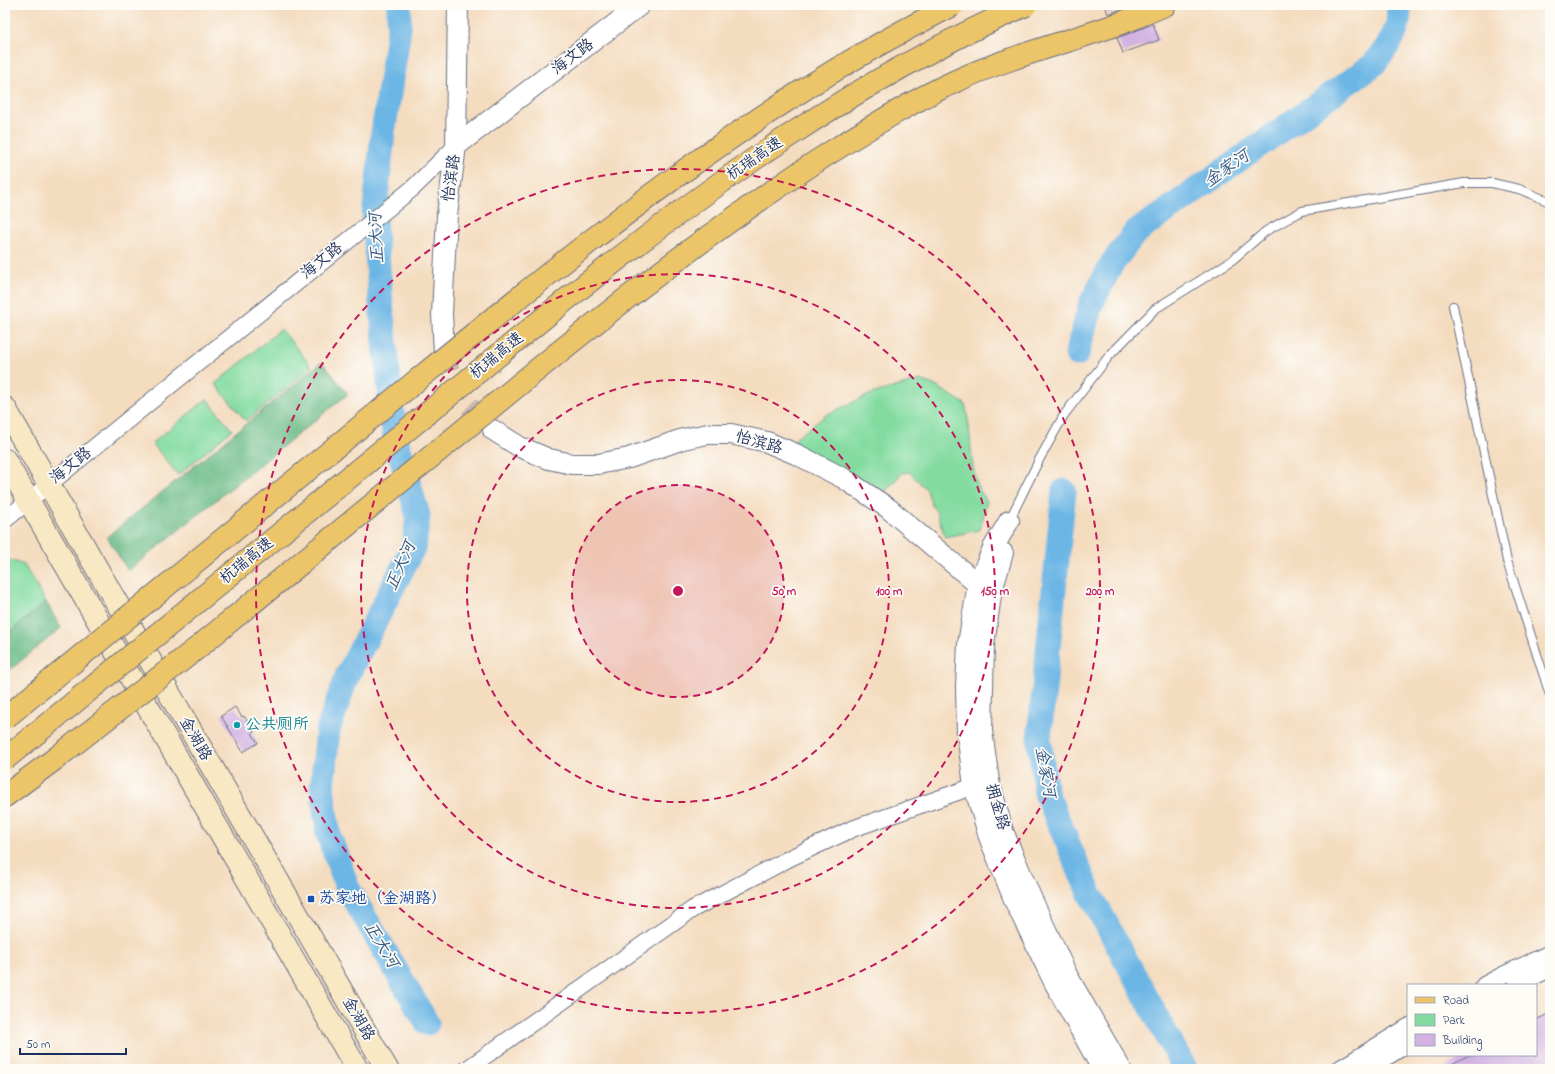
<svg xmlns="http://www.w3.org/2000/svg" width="1555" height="1074" font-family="'Indie Flower','LXGW WenKai TC',sans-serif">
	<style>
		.green { fill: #83dba0; stroke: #4f857f }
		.forest { fill: #6abb86; stroke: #427572 }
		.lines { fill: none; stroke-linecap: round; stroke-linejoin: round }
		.river { stroke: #6cb6e5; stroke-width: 25 }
		.building { fill: #d1b2e3 }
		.tertiary-tunnel { stroke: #c9b9ac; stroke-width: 20; stroke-dasharray: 20 10; stroke-linecap: butt }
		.service-casing { stroke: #676c80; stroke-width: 10 }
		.minor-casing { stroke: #676c80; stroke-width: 18 }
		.tertiary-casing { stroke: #676c80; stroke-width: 22 }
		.secondary-casing { stroke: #676c80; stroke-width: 24 }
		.primary-casing { stroke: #676c80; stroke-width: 24 }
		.motorway-casing { stroke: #676c80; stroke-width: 24 }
		.service { stroke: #fff; stroke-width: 8 }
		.minor { stroke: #fff; stroke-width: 16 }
		.tertiary { stroke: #fff; stroke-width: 20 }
		.secondary { stroke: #f8e8c3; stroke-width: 22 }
		.primary { stroke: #edc569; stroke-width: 22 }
		.motorway { stroke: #edc569; stroke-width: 22 }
		.motorway-bridge-casing { stroke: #676c80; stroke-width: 24; stroke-linecap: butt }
		.motorway-bridge { stroke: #edc569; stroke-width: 22 }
		.ring { fill: none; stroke: #c2185b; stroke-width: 2; stroke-dasharray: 7 5 }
		.culture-dot { fill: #0f9aa8; stroke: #fdfcf7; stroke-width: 1.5 }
		.transit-dot { fill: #1a4fb4; stroke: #fdfcf7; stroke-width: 1.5 }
		.labels { text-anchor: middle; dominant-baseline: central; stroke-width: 3.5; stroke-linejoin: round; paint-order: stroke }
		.street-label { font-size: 16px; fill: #1b2f5e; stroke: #fdfcf7 }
		.culture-label { font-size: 16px; fill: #0d838f; stroke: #fdfcf7; text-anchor: start }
		.transit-label { font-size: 16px; fill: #164399; stroke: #fdfcf7; text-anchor: start }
		.water-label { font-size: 17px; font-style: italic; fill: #335886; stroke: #fdfcf7 }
		.centre { fill: #c2185b; stroke: #fdfcf7; stroke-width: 2 }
		.ring-label { font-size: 12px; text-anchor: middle; font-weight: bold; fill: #c2185b; stroke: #fdfcf7; stroke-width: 3.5; stroke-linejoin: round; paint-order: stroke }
	</style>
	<rect width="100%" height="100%" fill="#fdfcf7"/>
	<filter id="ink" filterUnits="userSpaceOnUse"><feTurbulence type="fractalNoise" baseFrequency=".025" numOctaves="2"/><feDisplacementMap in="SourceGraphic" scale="8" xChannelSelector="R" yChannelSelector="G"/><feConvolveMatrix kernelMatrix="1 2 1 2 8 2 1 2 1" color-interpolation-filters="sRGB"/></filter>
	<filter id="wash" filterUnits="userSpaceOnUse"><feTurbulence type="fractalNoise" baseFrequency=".012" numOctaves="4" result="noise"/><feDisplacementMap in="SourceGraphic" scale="16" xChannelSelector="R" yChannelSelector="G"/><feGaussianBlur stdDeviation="0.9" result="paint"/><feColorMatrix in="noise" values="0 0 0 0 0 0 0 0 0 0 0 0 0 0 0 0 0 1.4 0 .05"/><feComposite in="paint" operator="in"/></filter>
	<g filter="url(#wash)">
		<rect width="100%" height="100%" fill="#f4dcbf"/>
		<g class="green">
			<polygon points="281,329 312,367 246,421 215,384"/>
			<path d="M920 380 936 386 965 404C972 430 969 458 977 485 979 490 984 496 987 501L980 530 945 537 937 513 932 506 927 490 909 472 902 473 882 495 790 443 826 415 871 394Z"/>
			<polygon points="207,399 232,430 178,475 152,443"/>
			<polygon points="5,558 24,565 46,602 5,636"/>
		</g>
		<g class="forest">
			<polygon points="322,362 348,394 128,571 107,537"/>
			<polygon points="46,602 61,628 5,674 5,636"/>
		</g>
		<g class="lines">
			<g class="river">
				<polyline points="399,5 399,29 383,133 374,218 381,303 394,431 418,516 414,546 347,676 328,730 322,787 328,833 347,887 427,1023"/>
				<path d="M1077 354 1091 304 1111 265 1135 233 1373 65C1388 46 1402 31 1398 5"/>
				<polyline points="1064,491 1039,739 1046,793 1089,892 1185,1069"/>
			</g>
		</g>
		<g id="blocks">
			<g class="building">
				<polygon points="1105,5 1132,5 1108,14"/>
				<polygon points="1153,24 1159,40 1123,53 1117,38"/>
				<polygon points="235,707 242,717 244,716 254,732 252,733 258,743 243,752 221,716"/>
				<polygon points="1550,1013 1550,1069 1442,1069 1469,1055 1536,1055 1536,1020"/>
			</g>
		</g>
	</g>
	<g filter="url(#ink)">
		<use href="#blocks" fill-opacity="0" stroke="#676c80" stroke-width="1"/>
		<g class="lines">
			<polyline class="tertiary-tunnel" points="444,352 454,384 467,404 491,428"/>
			<g class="service-casing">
				<g id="service">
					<polyline points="1453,306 1507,561 1550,695"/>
					<polyline points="1009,521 1039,460 1064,415 1109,356 1155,309 1231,261 1266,231 1302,211 1464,183 1492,183 1519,189 1550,202"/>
				</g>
			</g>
			<g class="minor-casing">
				<g id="minor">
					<polyline points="5,520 413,188 456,146"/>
					<polyline points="1484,985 1503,975 1550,953"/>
					<polyline points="1516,985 1550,969"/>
					<polyline points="467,1069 693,909 792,857 852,829 986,782"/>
					<polyline points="1339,1069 1408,1027"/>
					<polyline points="1367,1069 1408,1044"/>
				</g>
			</g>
			<g class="tertiary-casing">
				<g id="tertiary">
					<polyline points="456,146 640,5"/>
					<polyline points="444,352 442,314 447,215 456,146 458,5"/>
					<polyline points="493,430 520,447 549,459 572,464 598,464 629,458 683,439 708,434 731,434 767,442 798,455 843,478 888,508 987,592"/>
					<polyline points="1009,521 993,548 978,584 968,644 966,686 967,733 974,786 989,837 1015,902 1054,982 1102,1069"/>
					<polyline points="1003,553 991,595 984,645 982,731 989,781 1003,831 1030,895 1067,975 1121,1069"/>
				</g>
			</g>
			<g class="secondary-casing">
				<g id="secondary">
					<polyline points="5,408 92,560 387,1069"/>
					<polyline points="5,460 357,1069"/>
				</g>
			</g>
			<g class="primary-casing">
				<polyline id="primary" points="1129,20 1165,5"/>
			</g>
			<g class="motorway-casing">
				<g id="motorway">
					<path d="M559 352C647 281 736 213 831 152 871 127 912 101 956 81 1012 55 1071 42 1129 20"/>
					<polyline points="5,796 55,759"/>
				</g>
			</g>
			<use href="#service" class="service"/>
			<use href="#minor" class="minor"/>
			<use href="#tertiary" class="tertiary"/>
			<use href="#secondary" class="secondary"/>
			<use href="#primary" class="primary"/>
			<use href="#motorway" class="motorway"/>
			<g class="motorway-bridge-casing">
				<g id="motorway-bridge">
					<path d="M5 718C144 604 282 491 421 377 589 240 758 102 953 5"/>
					<path d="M5 759 567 299C709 186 859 78 1026 5"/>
					<polyline points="55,759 196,649 559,352"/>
				</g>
			</g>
			<use href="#motorway-bridge" class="motorway-bridge"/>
		</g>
	</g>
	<circle cx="678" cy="591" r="106" fill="#c2185b" fill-opacity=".12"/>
	<g class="ring">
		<circle cx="678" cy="591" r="106"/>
		<circle cx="678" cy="591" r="211"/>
		<circle cx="678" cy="591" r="317"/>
		<circle cx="678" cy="591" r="422"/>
	</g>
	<circle class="culture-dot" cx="237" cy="725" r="4"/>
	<rect class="transit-dot" x="307" y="895" width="8" height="8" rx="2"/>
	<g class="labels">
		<g class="street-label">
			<text transform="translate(573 57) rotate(-37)">海文路</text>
			<text transform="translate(755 159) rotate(-34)">杭瑞高速</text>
			<text transform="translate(452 178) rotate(-82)">怡滨路</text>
			<text transform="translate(322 261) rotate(-39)">海文路</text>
			<text transform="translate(497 356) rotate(-39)">杭瑞高速</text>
			<text transform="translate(759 443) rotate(16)">怡滨路</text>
			<text transform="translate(71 466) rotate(-39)">海文路</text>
			<text transform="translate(247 561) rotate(-39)">杭瑞高速</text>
			<text transform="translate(195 739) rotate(60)">金湖路</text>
			<text transform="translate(997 807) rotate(74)">拥金路</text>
			<text transform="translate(358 1019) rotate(60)">金湖路</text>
		</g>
		<g class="culture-label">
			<text x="245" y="725">公共厕所</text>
		</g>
		<g class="transit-label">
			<text x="319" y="899">苏家地（金湖路）</text>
		</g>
		<g class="water-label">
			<text transform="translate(1227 169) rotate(-35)">金家河</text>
			<text transform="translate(377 238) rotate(-93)">正大河</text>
			<text transform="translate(401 566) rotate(-66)">正大河</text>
			<text transform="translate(1045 772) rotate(80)">金家河</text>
			<text transform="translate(381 945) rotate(59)">正大河</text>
		</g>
	</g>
	<circle cx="678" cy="591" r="6" class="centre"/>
	<g class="ring-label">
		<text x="784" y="595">50 m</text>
		<text x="889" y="595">100 m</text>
		<text x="995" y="595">150 m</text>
		<text x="1100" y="595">200 m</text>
	</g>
	<rect width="1555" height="1074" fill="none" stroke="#fdfcf7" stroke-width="20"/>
	<rect x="1407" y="984" width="130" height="72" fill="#fdfcf7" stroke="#a3aaba"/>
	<rect x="1415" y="997" width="20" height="6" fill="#edc569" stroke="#a3aaba"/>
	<text x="1443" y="1004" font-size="12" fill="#1b2f5e">Road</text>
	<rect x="1415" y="1014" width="20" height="12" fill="#83dba0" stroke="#a3aaba"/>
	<text x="1443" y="1024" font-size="12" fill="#1b2f5e">Park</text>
	<rect x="1415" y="1034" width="20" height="12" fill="#d1b2e3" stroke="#a3aaba"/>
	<text x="1443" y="1044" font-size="12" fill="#1b2f5e">Building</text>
	<path d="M20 1048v6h106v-6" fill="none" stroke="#1b2f5e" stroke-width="2"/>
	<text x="26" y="1048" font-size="12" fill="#1b2f5e" stroke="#fdfcf7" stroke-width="3" paint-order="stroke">50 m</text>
</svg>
